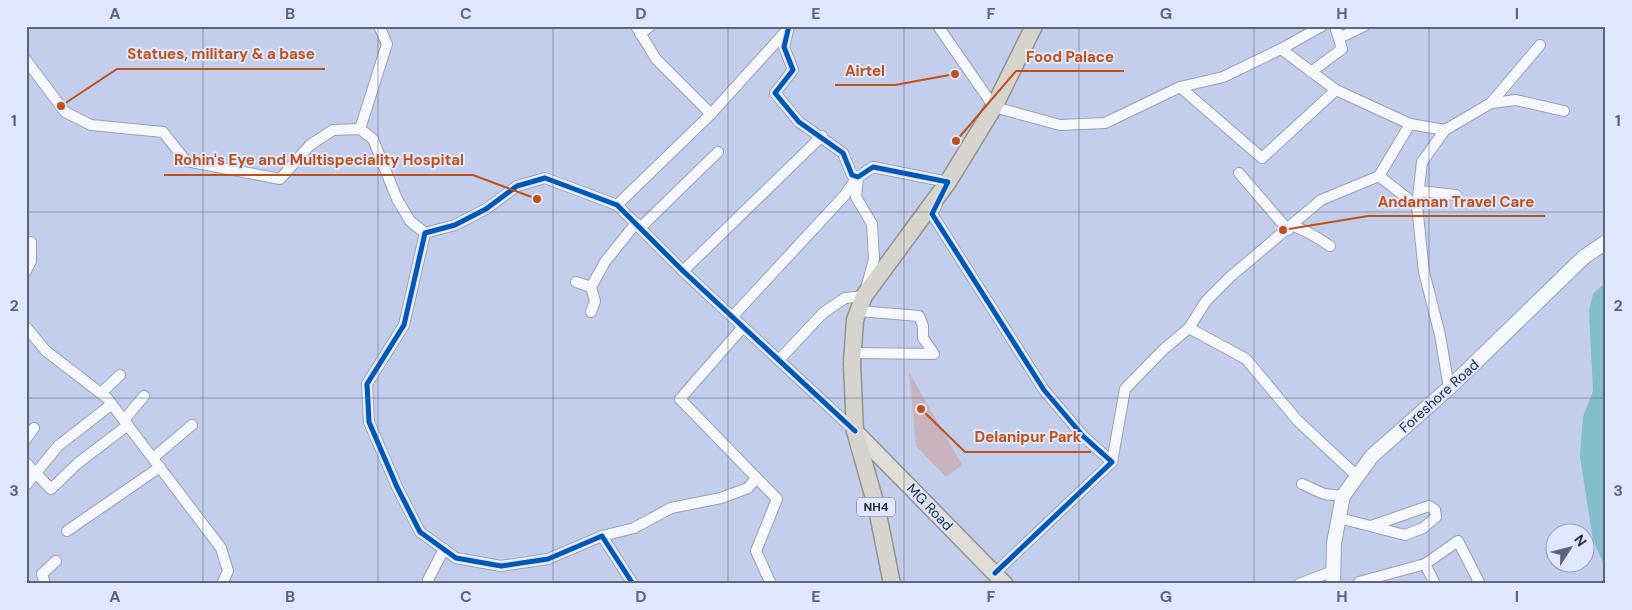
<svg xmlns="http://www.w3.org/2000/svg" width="1632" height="610" font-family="'DM Sans',sans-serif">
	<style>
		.green { fill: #c9b4bd }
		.water { fill: #82bdce }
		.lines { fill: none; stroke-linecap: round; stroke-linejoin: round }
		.minor-casing { stroke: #98a1b8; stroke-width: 12 }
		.secondary-casing { stroke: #98a1b8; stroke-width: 16 }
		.primary-casing { stroke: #919292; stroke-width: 18 }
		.trunk-casing { stroke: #919292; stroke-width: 19 }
		.minor { stroke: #f6f8fc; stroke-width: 10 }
		.secondary { stroke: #f6f8fc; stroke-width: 14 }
		.primary { stroke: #deddd8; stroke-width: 15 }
		.trunk { stroke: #d6d4cc; stroke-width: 16 }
		.cycleway-casing { stroke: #dfe8fe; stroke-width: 8 }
		.cycleway { stroke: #0057b8; stroke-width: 5 }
		.grid { fill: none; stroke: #5b657c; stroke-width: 1; stroke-opacity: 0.55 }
		.labels { text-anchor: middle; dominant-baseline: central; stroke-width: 4; stroke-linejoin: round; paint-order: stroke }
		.shield { fill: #dfe8fe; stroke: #5c647a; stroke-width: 1 }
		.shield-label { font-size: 12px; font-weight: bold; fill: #242c41 }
		.street-label { font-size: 14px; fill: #242c41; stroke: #dfe8fe }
		.leader { fill: none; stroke: #c15017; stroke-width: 2 }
		.callout-dot { fill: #c15017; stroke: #dfe8fe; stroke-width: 2 }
		.callout-label { font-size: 15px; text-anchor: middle; font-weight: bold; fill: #c15017; stroke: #dfe8fe; stroke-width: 4; stroke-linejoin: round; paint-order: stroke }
		.neatline { fill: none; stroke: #5b657c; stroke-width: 2 }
		.grid-label { font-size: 16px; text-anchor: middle; font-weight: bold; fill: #5b657c }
	</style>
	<rect width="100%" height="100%" fill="#c2ceeb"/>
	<polygon class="green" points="909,372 962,465 946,477 916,446"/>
	<polygon class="water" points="1606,282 1606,569 1593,540 1580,457 1583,417 1593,391 1589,311 1593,294"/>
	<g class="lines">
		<g class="minor-casing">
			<g id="minor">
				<polyline points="636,26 656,59 711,114"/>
				<polyline points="789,26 784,47 793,70 775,93 799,122 843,153 852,175 858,177 873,167 948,182 947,184"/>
				<polyline points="938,26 994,107 1060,125 1105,123 1180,87 1223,77 1281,49 1336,90 1410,124"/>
				<polyline points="640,34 650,26"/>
				<polyline points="1339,38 1364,26"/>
				<polyline points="1281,49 1322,26"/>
				<polyline points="26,60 65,112 91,125 163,132 186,161 280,179 310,145 333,130 360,129 373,139 397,199 410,221 425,233"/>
				<polyline points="1311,72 1342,49 1335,26"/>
				<polyline points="1180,87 1262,158 1336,90"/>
				<polyline points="1491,103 1516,100 1564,111"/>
				<polyline points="360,129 387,44 379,26"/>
				<polyline points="1239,173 1288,230"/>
				<polyline points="1419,191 1456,195"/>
				<polyline points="937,204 932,214 1044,390 1083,436 1112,462 995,573"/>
				<polyline points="617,205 711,114 787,30"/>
				<polyline points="1417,206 1379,176 1410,124 1445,130"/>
				<path d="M1291 226C1301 227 1321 240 1330 246"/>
				<polyline points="640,228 718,152"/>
				<polyline points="26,271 31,261 31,242"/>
				<polyline points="683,271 822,136"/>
				<polyline points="576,282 591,287 595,301 591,312"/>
				<polyline points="591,287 605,262 636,223"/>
				<polyline points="733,316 844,196 857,178"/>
				<polyline points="26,327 46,351 107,398 221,548 228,571 222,584"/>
				<polyline points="743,327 680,399 777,499 756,551 771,584"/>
				<polyline points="1189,328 1246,359 1297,420 1357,476"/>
				<polyline points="853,353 934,354 923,338 923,326 919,316 859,311"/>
				<polyline points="779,360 823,313 845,298 864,296 874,259 872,224 856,197 858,177"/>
				<polyline points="1449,388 1440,335 1424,272 1417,206 1422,162 1445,130 1491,103 1540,45"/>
				<polyline points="101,393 120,375"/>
				<polyline points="124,420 144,396"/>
				<polyline points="26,439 34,428"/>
				<polyline points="153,458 192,425"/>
				<polyline points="1112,462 1125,389 1164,349 1189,328 1206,301 1230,277 1321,200 1379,176"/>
				<polyline points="26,463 51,489 78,463 128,425"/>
				<polyline points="1302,484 1324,494 1343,496"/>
				<polyline points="26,485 58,446 112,404"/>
				<polyline points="1339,518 1405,535 1423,528 1436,517 1435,510 1429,506 1371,526"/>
				<polyline points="67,531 160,467"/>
				<polyline points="602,536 634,528 671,508 721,498 748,488 756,478"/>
				<polyline points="1425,564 1435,584"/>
				<polyline points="428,580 444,549"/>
				<polyline points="45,584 42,574 56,561"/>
				<polyline points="633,584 602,536 548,559 501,566 456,558 420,532 397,487 369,422 367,384 404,325 425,233 455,225 486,209 517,186 545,178 617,205 683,271 855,431"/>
				<polyline points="1299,584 1333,571"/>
				<polyline points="1360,584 1359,582 1425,564 1458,541 1480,584"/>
			</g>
		</g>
		<g class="secondary-casing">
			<polyline id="secondary" points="1333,584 1334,543 1343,496 1372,456 1449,388 1584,257 1606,242"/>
		</g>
		<g class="primary-casing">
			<polyline id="primary" points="855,431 1005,584"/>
		</g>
		<g class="trunk-casing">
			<polyline id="trunk" points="892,584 877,509 855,431 852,363 855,320 864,296 948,182 994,107 1034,26"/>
		</g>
		<use href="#minor" class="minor"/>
		<use href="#secondary" class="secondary"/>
		<use href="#primary" class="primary"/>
		<use href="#trunk" class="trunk"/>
		<g class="cycleway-casing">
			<g id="cycleway">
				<polyline points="789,26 784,47 793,70 775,93 799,122 843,153 852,175 858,177 873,167 948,182 932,214 1044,390 1083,436 1112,462 995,573"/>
				<polyline points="633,584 602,536 548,559 501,566 456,558 420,532 397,487 369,422 367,384 404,325 425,233 455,225 486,209 517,186 545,178 617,205 683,271 855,431"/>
			</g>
		</g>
		<use href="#cycleway" class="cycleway"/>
	</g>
	<path class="grid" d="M203 26V584M378 26V584M553 26V584M728 26V584M904 26V584M1079 26V584M1254 26V584M1429 26V584M26 212H1606M26 398H1606"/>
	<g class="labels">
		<rect class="shield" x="857" y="497.5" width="38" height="19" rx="4"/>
		<g class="shield-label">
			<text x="876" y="507">NH4</text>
		</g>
		<g class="street-label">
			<text transform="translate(1439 396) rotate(-42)">Foreshore Road</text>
			<text transform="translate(930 507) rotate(46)">MG Road</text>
		</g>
	</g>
	<path class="leader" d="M61 106L117 69H325M956 141L1016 71H1124M955 74L895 85H835M537 199L473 175H164M1283 230L1368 216H1545M921 409L965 452H1091"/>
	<g class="callout-dot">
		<circle cx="61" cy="106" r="5"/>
		<circle cx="956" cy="141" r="5"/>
		<circle cx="955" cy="74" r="5"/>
		<circle cx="537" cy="199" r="5"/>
		<circle cx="1283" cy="230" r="5"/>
		<circle cx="921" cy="409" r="5"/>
	</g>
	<g class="callout-label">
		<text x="221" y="59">Statues, military &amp; a base</text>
		<text x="1070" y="62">Food Palace</text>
		<text x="865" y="76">Airtel</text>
		<text x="319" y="165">Rohin's Eye and Multispeciality Hospital</text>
		<text x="1456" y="207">Andaman Travel Care</text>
		<text x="1028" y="442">Delanipur Park</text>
	</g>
	<rect width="1632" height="610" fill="none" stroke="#dfe8fe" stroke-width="55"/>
	<g transform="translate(1570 548) rotate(54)"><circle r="24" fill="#dfe8fe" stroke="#949db2"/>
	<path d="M0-4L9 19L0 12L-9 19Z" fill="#5b657c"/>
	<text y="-8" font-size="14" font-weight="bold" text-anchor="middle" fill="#242c41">N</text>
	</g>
	<rect x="28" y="28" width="1576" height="554" class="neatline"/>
	<g class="grid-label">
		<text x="115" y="19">A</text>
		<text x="290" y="19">B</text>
		<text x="466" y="19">C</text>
		<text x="641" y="19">D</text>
		<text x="816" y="19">E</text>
		<text x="991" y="19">F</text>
		<text x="1166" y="19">G</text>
		<text x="1342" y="19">H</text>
		<text x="1517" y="19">I</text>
		<text x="14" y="126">1</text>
		<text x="1618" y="126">1</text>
		<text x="14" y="311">2</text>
		<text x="1618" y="311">2</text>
		<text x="14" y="496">3</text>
		<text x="1618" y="496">3</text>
		<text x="115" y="602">A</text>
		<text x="290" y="602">B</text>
		<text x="466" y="602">C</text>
		<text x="641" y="602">D</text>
		<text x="816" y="602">E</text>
		<text x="991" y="602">F</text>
		<text x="1166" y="602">G</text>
		<text x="1342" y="602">H</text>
		<text x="1517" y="602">I</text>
	</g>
</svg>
